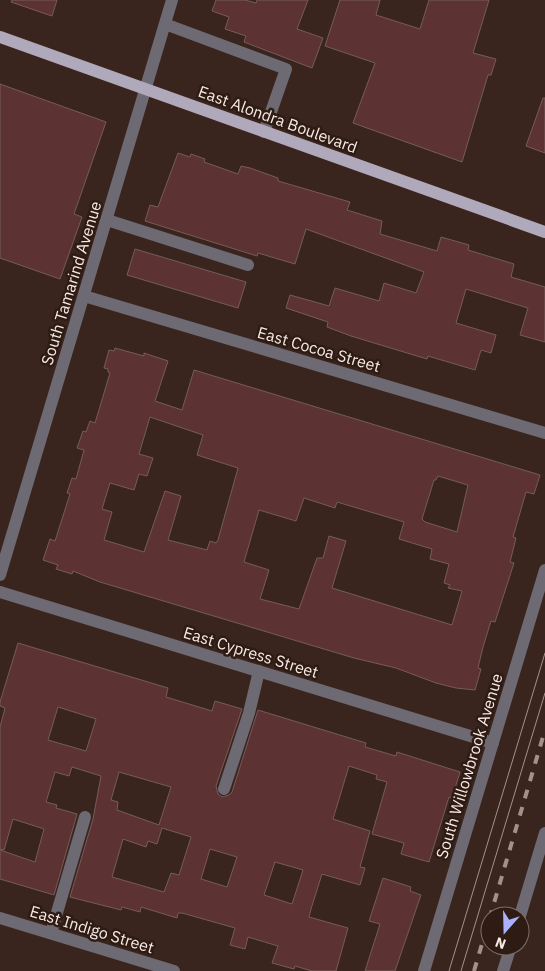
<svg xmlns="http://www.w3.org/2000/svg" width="545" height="971" font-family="'IBM Plex Sans',sans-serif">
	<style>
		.building { fill: #5d3232; stroke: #755c5b; fill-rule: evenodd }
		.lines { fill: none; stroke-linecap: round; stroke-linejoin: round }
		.minor { stroke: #6d6a73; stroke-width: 12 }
		.major { stroke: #b0a8bb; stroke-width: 12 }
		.tram { stroke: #a2918b; stroke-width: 1 }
		.rail { stroke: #a2918b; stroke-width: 4; stroke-dasharray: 9 9; stroke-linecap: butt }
		.labels { text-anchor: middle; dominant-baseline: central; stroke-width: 5; stroke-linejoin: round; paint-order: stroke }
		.street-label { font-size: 16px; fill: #f8eae5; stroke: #2e1c14 }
	</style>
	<rect width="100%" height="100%" fill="#39251d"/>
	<g class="building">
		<polygon points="12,0 57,0 52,16 11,2"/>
		<polygon points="216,0 245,0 256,3 257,0 308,0 297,29 323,38 312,68 244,42 246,36 225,29 229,17 212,11"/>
		<polygon points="340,0 380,0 376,15 420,29 429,0 489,0 473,53 496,59 491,75 488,75 462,162 353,123 375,63 325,46"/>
		<polygon points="0,84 106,122 74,214 82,217 60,279 0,258"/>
		<polygon points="543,98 545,98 545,153 526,146"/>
		<polygon points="178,153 190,157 191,154 205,159 204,162 238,174 241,166 250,168 278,178 278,181 350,202 347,210 382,221 380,234 437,251 441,237 469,245 468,250 514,264 511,277 545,287 545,342 520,335 528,308 466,289 456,323 496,335 491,353 481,350 475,370 428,356 427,359 351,336 327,327 328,322 286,308 290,295 329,306 335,288 379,301 384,283 416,293 424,272 306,229 295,264 258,253 257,256 145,221 150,205 158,207"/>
		<polygon points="135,249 246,282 238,308 127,275"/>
		<path d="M115 348 144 356V353L168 361 155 401 182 410 194 370 540 475 534 494 526 492 513 537 516 538 510 562 514 563 495 622 491 621 483 647 478 668 481 669 475 690 456 688 436 683 396 668 354 658 100 582 73 571 72 574 56 569 58 565 43 560 50 539 55 541 70 494 67 493 72 478 76 479 84 450 77 448 83 431 86 432 90 421 95 423 110 373 108 372V369L104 368 109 350 114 351ZM150 417 203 435 197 455 238 468 218 540 216 543 210 541 207 550 168 540 181 496 165 491 144 552 104 540 112 512 102 509 110 483 134 490 139 474 147 476 153 458 139 454ZM438 476 468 485 457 532 425 522 422 519 434 480H436ZM304 498 335 508 337 502 404 522 399 539 432 549 430 559 449 564 444 583 450 585 448 588 462 591 452 625 332 588 346 541 329 536 323 558H317L299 609 260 599 269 570 244 562 259 510 296 521Z"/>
		<path d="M18 643 168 688 166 697 212 711 215 701 242 709 216 786 218 794 222 797 229 795 232 792 258 710 366 743 365 747 396 756 397 752 460 772 452 798 449 797 429 862 401 854 404 843 372 834 387 782 376 779 377 775 349 766 333 819 370 831 360 867 365 868 360 885 322 874 311 909 309 917 348 928 336 971H312L295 966 294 969 272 963 278 946 248 937 245 949 230 945 235 928 182 913H178L177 918 141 907 140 912 122 907 121 910 70 897 93 819 101 776 72 767 69 776 55 772 46 802 57 805 56 808 77 814 54 895 0 879V850L35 862 44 829 13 819 4 850 0 849V727L5 708 0 706V702ZM58 707 96 719 86 751 48 740ZM119 772 171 787 159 825 117 810 118 802 111 800ZM162 828 191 837 179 875 171 873 164 892 112 877 123 839 146 847 148 841 157 844ZM210 849 237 857 227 887 201 879ZM275 862 303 870 292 904 264 895Z"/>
		<polygon points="383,878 411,887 410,891 421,895 395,971 365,971 380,924 369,921"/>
	</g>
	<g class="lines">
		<g class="minor">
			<polyline points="165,24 286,69 264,132"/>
			<polyline points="107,220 248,265"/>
			<polyline points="84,296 545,433"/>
			<polyline points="0,575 172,0"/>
			<polyline points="0,592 493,743"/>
			<polyline points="224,789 249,713 259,671"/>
			<polyline points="520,916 545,833"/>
			<polyline points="0,918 174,971"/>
			<polyline points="51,933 85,817"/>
			<polyline points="424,971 545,570"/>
			<polyline points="503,971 511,946"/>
		</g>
		<polyline class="major" points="0,37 545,232"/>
		<g class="tram">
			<polyline points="449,971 545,653"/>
			<polyline points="461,971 545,693"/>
		</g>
		<polyline class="rail" points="474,971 545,730"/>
	</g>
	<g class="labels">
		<g class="street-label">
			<text transform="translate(278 119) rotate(20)">East Alondra Boulevard</text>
			<text transform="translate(71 283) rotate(-73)">South Tamarind Avenue</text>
			<text transform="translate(319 349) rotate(16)">East Cocoa Street</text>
			<text transform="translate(251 652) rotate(17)">East Cypress Street</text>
			<text transform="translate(469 766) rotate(-73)">South Willowbrook Avenue</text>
			<text transform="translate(92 929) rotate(17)">East Indigo Street</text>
		</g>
	</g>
	<g transform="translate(505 931) rotate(200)"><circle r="24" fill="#2e1c14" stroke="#7f6e68"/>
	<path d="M0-4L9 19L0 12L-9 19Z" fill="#a9b0fc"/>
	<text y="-8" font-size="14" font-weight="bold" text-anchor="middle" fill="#f8eae5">N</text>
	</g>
</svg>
